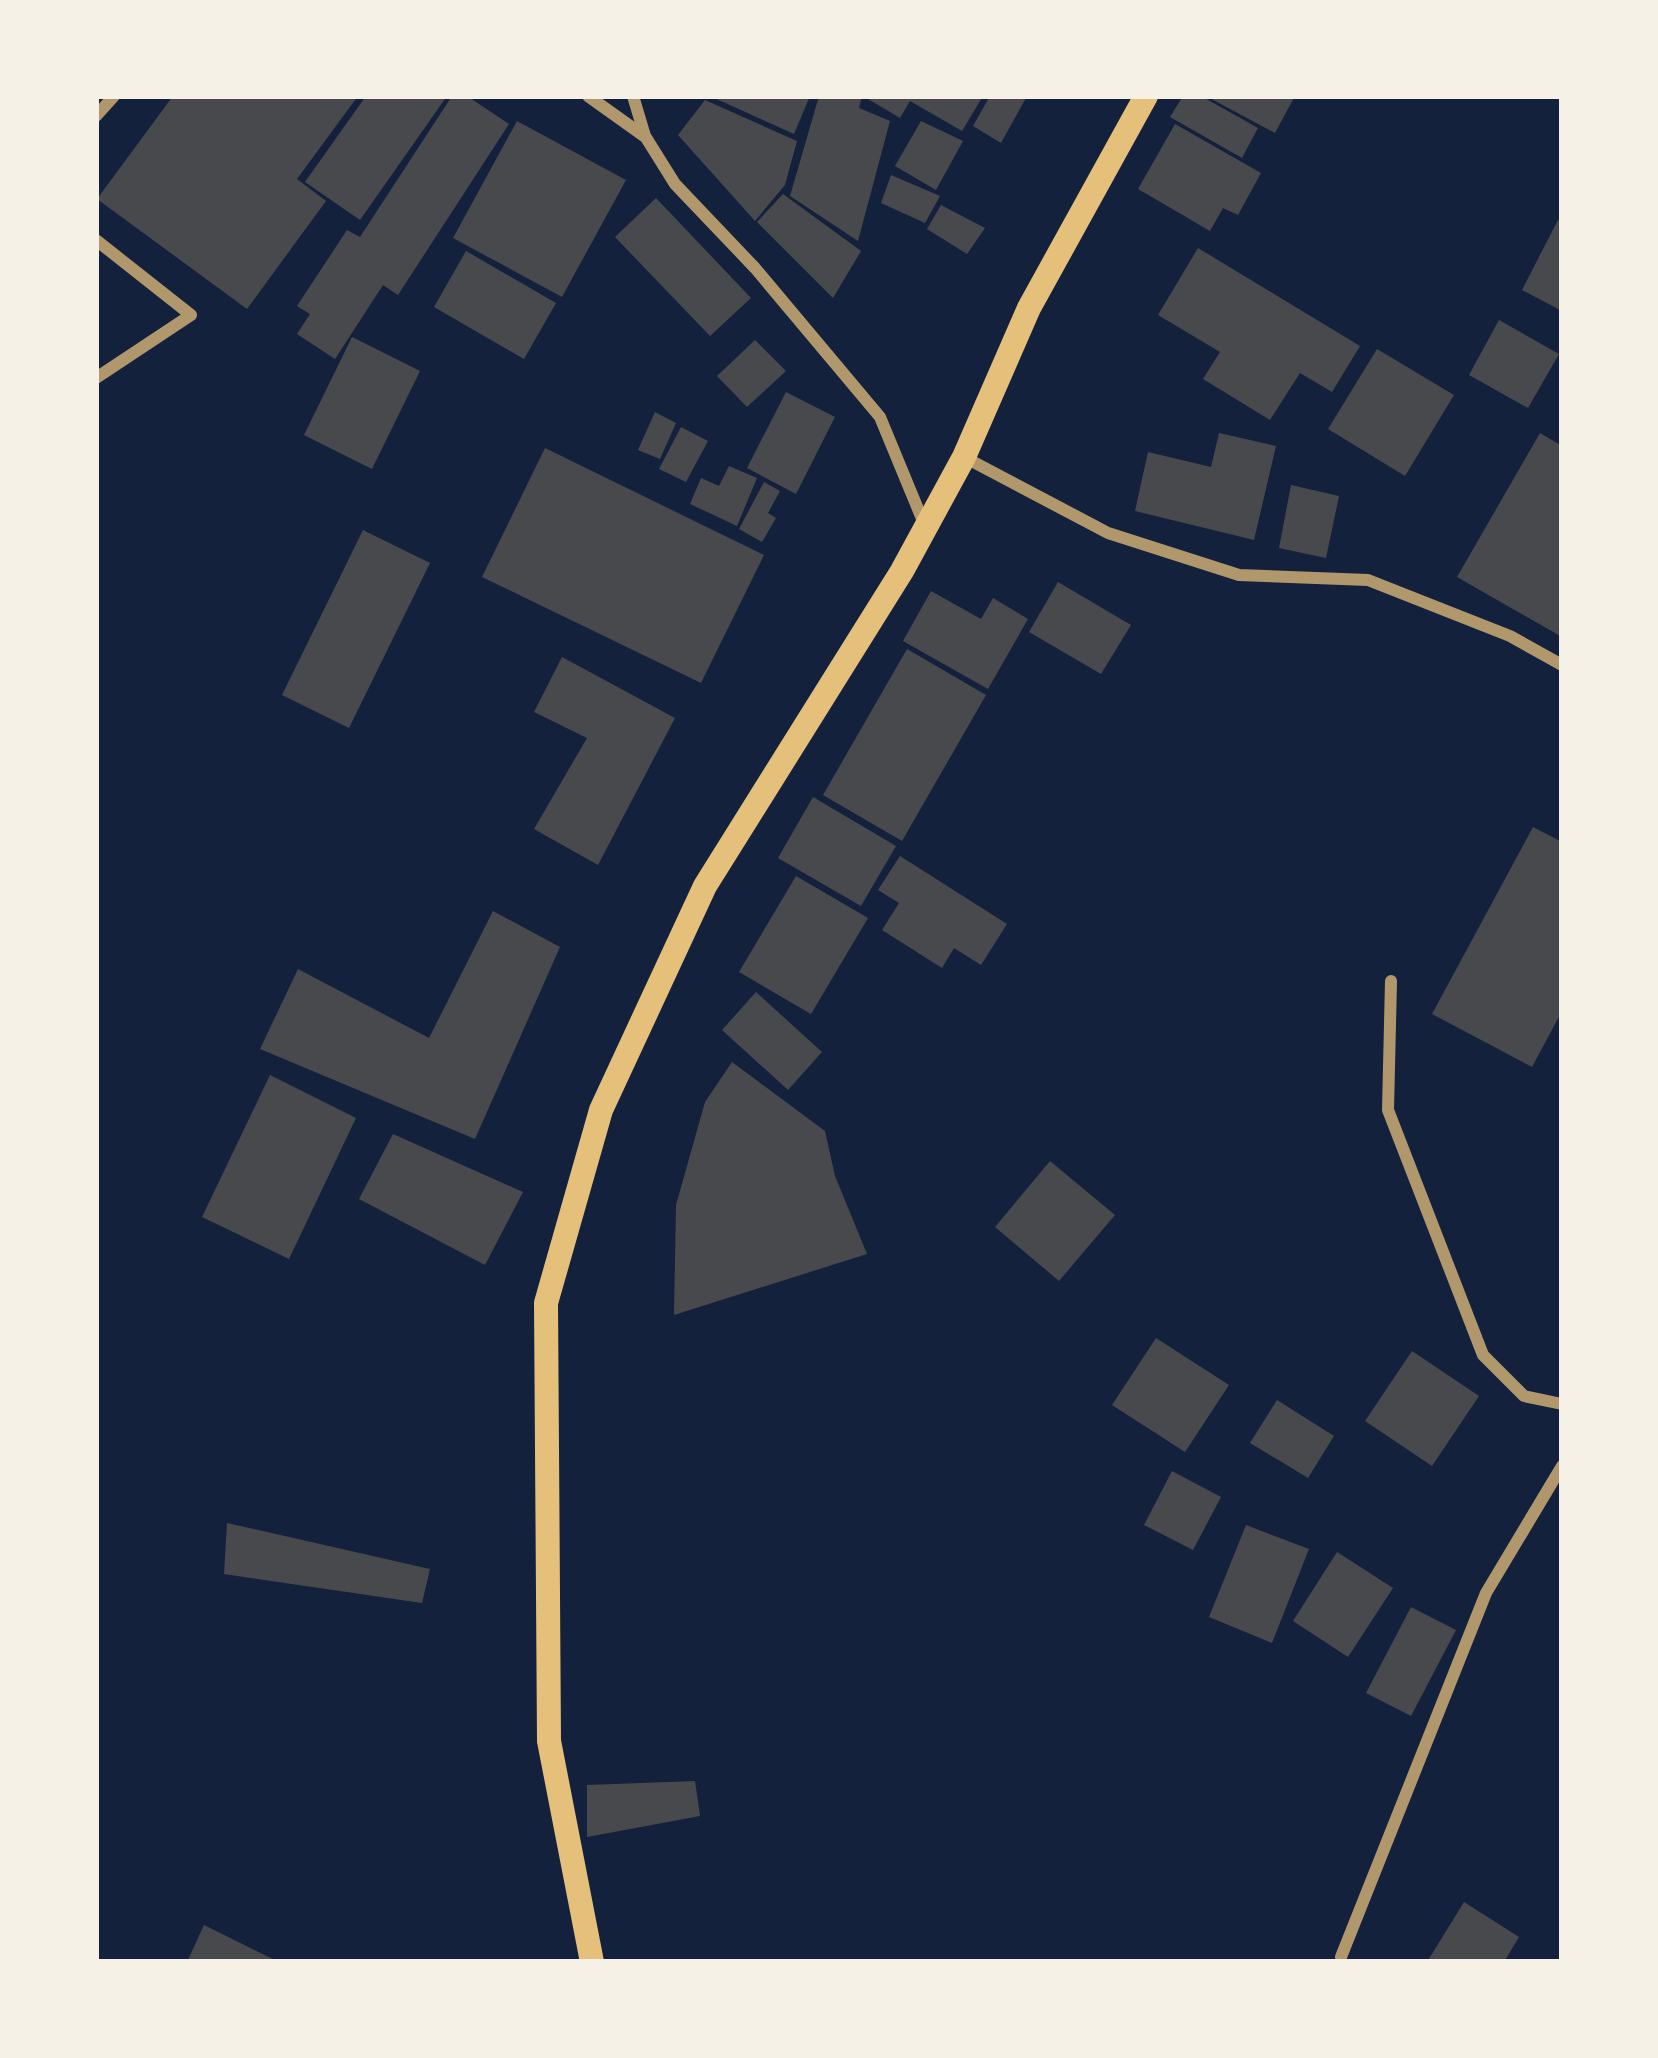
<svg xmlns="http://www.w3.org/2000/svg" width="1658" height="2058" font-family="'Exo 2',sans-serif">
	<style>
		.building { fill: #48494c }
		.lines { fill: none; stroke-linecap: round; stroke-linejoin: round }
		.minor { stroke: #b1986c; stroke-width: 12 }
		.secondary { stroke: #e5c07b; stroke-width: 24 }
	</style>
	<rect width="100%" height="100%" fill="#14213d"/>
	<g class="building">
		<polygon points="173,96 358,96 297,179 326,201 247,309 97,199"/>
		<polygon points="366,96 447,96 360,220 305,182"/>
		<polygon points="452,96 467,96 509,124 398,295 383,285 335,359 297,334 310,314 297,306 347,230 360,237"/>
		<polygon points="710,96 810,96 794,134"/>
		<polygon points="819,96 862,96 859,108 890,121 858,241 790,196"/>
		<polygon points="870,96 983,96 962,131 910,101 900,118 868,99"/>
		<polygon points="990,96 1027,96 1001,143 973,126"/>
		<polygon points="1183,96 1201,96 1258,128 1242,158 1170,117"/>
		<polygon points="1206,96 1295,96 1275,133"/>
		<polygon points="705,100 797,141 785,185 755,221 678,135"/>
		<polygon points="517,121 626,180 562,297 453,238"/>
		<polygon points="921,121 963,141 936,190 895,166"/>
		<polygon points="1175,124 1261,173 1238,215 1223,208 1210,231 1138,189"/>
		<polygon points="891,175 940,196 925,223 881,203"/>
		<polygon points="783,194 861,251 833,298 757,222"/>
		<polygon points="656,198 751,298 710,336 615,237"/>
		<polygon points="941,205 985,228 967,254 927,229"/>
		<polygon points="1558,220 1562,222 1562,311 1522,290"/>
		<polygon points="1198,248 1360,346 1332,392 1300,373 1270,420 1203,379 1220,352 1158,315"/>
		<polygon points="466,251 556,303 524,359 434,307"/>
		<polygon points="1499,320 1559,354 1528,408 1469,375"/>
		<polygon points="352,337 420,371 372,469 304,435"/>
		<polygon points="755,340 786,371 747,407 717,376"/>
		<polygon points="1377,349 1454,395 1405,476 1328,429"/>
		<polygon points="786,392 835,417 796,494 747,468"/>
		<polygon points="655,412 676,423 660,459 638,450"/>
		<polygon points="681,427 708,441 686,482 659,469"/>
		<polygon points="1219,433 1276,446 1254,540 1135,511 1148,452 1211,467"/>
		<polygon points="1540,433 1562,446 1562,637 1457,577"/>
		<polygon points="545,448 764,555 701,683 482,577"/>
		<polygon points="729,466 757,478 737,526 690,504 701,478 719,486"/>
		<polygon points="764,482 780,491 768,513 776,518 762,542 739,529"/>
		<polygon points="1291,485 1339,496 1326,558 1279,548"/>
		<polygon points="363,530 430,563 349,728 282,695"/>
		<polygon points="1058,582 1131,625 1101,674 1029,632"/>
		<polygon points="931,591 981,619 993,598 1028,619 988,689 903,641"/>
		<polygon points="907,649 986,695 902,841 823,795"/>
		<polygon points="562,657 675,718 598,865 534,829 587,738 534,712"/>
		<polygon points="813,797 896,846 861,906 778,858"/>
		<polygon points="1533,827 1562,842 1562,1011 1532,1067 1432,1014"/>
		<polygon points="900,856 1007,924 981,965 954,948 942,968 882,930 899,903 878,890"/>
		<polygon points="796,876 868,918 811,1014 739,972"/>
		<polygon points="493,911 560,947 475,1139 260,1049 298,969 429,1038"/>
		<polygon points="756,992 822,1052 788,1090 722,1030"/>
		<polygon points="732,1062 825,1131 835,1176 867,1254 674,1315 676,1205 705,1102"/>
		<polygon points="270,1075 356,1118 289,1259 202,1217"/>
		<polygon points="393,1134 523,1192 485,1265 359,1199"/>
		<polygon points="1050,1161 1115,1215 1059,1281 995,1227"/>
		<polygon points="1156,1338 1229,1385 1185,1452 1112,1405"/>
		<polygon points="1412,1351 1479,1396 1432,1466 1365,1421"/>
		<polygon points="1277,1400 1334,1436 1308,1478 1250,1443"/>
		<polygon points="1172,1471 1221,1497 1193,1550 1144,1525"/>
		<polygon points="227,1523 430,1569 422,1603 224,1574"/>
		<polygon points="1246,1525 1309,1549 1272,1643 1209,1617"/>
		<polygon points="1337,1552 1393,1588 1348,1657 1293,1621"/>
		<polygon points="1411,1607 1456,1630 1411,1716 1366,1693"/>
		<polygon points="695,1781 700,1816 587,1837 587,1785"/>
		<polygon points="1464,1902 1519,1937 1504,1962 1427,1962"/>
		<polygon points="204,1925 279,1962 187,1962"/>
	</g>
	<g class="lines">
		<g class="minor">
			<polyline points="588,96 644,136"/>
			<polyline points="633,96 645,136 675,184 755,268 880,417 925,526"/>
			<polyline points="96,116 114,96"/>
			<polyline points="96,240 191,315 96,378"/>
			<polyline points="964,457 1108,533 1239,575 1368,580 1510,636 1562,665"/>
			<polyline points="1391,981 1388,1110 1483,1355 1524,1396 1562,1404"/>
			<polyline points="1341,1957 1486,1593 1562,1466"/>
		</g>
		<polyline class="secondary" points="592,1962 549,1741 546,1303 601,1110 705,886 902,571 964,457 1029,308 1146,96"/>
	</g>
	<rect width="1658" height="2058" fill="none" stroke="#f6f1e7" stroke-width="198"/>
</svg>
